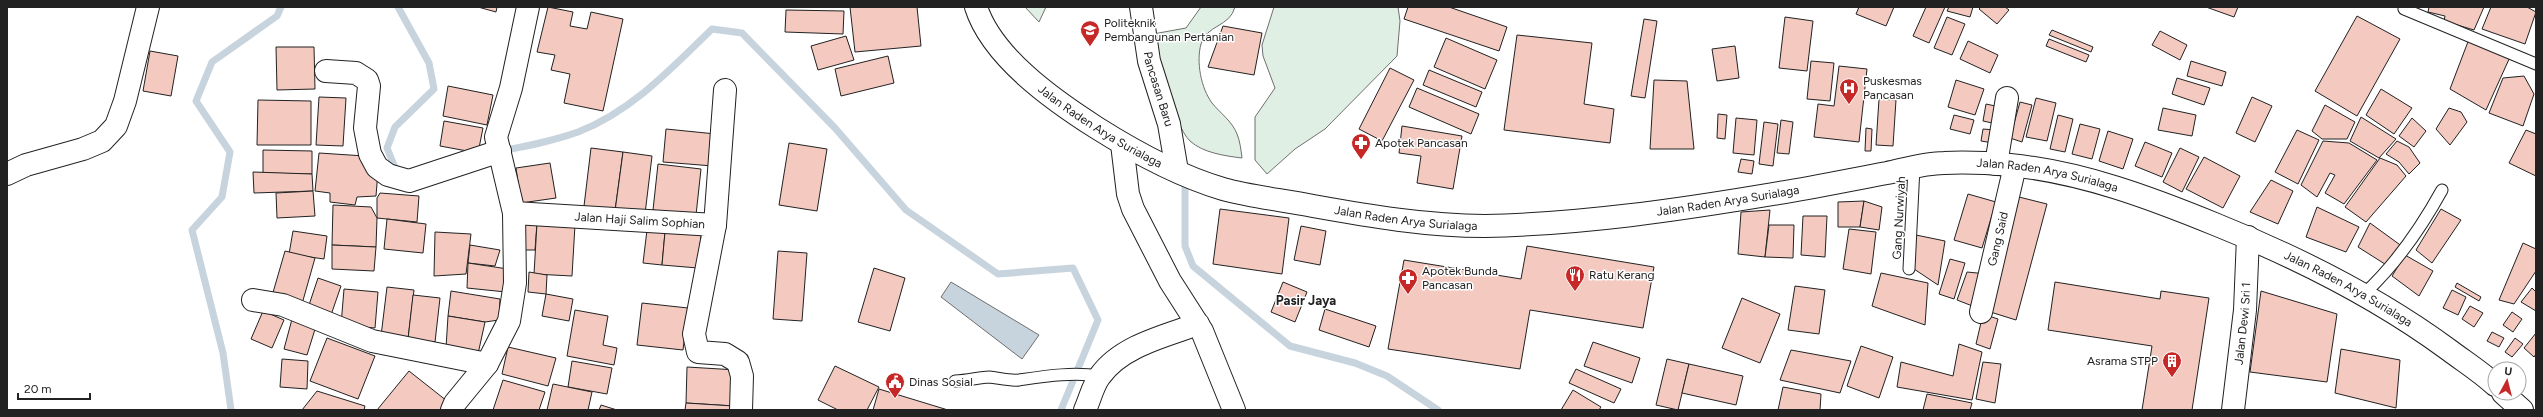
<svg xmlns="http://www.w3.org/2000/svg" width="2543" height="417" font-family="Figtree,sans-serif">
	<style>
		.green { fill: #e0efe3; stroke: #6f6f6f }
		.water { fill: #c7d3dd; stroke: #6f6f6f }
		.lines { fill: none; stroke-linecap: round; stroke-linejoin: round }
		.stream { stroke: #c7d3dd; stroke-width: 7 }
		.building { fill: #f3c9c0; stroke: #222 }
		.service-casing { stroke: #222; stroke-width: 13 }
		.minor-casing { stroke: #222; stroke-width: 24 }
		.primary-casing { stroke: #222; stroke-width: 24 }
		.service { stroke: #fff; stroke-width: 11 }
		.minor { stroke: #fff; stroke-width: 22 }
		.primary { stroke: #fff; stroke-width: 22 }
		.labels { text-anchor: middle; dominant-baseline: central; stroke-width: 3; stroke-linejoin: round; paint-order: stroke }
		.poi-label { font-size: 12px; fill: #222; stroke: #fff; text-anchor: start }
		.street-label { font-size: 12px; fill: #222; stroke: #fff }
		.neighbourhood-label { font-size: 13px; font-weight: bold; fill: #222; stroke: #fff }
	</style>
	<rect width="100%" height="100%" fill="#fff"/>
	<g class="green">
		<polygon points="1025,7 1046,7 1039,22"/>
		<path d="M1201 7H1235C1230 27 1206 25 1201 44 1196 62 1201 88 1212 103 1220 113 1232 121 1237 134 1240 141 1241 150 1242 158 1226 156 1203 153 1190 141 1173 125 1160 58 1153 34L1186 28Z"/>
		<polygon points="1274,7 1398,7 1400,21 1397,56 1325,129 1295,149 1267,174 1255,160 1255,117 1275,88 1263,56 1262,45"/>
	</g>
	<polygon class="water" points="951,282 1039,335 1022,359 941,297"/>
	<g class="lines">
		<g class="stream">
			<polyline points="398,7 429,63 434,89 395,127 387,148 396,170 399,170"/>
			<path d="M501 151C527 146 553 141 578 132 632 111 672 68 712 29L742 33 835 128 906 210 998 274 1073 268 1098 320 1061 410"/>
			<polyline points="1185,178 1185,246 1193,266 1290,346 1355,363 1387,376 1438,410"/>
			<polyline points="231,410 223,353 192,230 222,197 230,152 196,101 212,62 277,16 281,7"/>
		</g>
	</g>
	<g class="building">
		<polygon points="478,7 497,7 496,12"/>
		<polygon points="548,7 573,12 570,26 587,29 591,12 623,19 603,111 564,103 570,74 551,70 555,55 537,52"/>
		<polygon points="850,7 917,7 921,46 855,52"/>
		<polygon points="1408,7 1449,7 1507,27 1499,51 1404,19"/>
		<polygon points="1859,7 1894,7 1886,26 1856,14"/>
		<polygon points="1926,7 1945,7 1929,43 1913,36"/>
		<polygon points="1949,7 1973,7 1970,17 1947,11"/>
		<polygon points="1981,7 2005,7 2009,10 1997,24 1979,9"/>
		<polygon points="2206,7 2238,7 2234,17"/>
		<polygon points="2429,7 2484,7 2474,30 2444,21 2445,16 2428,12"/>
		<polygon points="2491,7 2527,7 2536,12 2525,44 2482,29"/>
		<polygon points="786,10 844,11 843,34 785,32"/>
		<polygon points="2357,16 2400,39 2357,116 2315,91"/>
		<polygon points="1785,17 1813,21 1807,71 1779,68"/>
		<polygon points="1947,17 1965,24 1952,55 1934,48"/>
		<polygon points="1644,19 1657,21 1645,98 1631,96"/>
		<polygon points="1223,26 1262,33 1254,75 1208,67"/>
		<polygon points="2052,30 2093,47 2091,52 2049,35"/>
		<polygon points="2160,31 2187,45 2180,60 2152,45"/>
		<polygon points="1517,35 1592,43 1584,104 1614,109 1610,143 1504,130"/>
		<polygon points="846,36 854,60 818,70 811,46"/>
		<polygon points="1446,38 1497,60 1485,89 1434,67"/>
		<polygon points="2049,39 2089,55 2086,62 2046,46"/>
		<polygon points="2469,39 2510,57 2486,110 2450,89"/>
		<polygon points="1968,41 1998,55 1990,73 1960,59"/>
		<polygon points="1735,46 1739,78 1717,81 1712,49"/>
		<polygon points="276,47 314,47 315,89 277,90"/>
		<polygon points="150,51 178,56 171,96 143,91"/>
		<polygon points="888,56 894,83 841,96 835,69"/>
		<polygon points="1811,61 1834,63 1830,101 1807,99"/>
		<polygon points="2191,61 2226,72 2222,86 2187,76"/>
		<polygon points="1839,66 1867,69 1859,142 1814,137 1818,104 1834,106"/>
		<polygon points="1390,68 1414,80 1382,141 1359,129"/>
		<polygon points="1429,70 1482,92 1476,107 1423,85"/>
		<polygon points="2524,76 2534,94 2523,126 2489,113 2503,78"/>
		<polygon points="2177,78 2210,88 2204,105 2172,94"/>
		<polygon points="1654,80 1687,81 1694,149 1650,149"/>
		<polygon points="1956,80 1984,89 1975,115 1948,107"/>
		<polygon points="448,86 493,95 487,125 443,116"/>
		<polygon points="1417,88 1479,114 1471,134 1409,107"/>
		<polygon points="2381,89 2412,108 2394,134 2366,115"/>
		<polygon points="319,97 346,98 343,146 316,145"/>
		<polygon points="2252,97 2272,106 2255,142 2236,133"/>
		<polygon points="2036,98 2056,103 2047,141 2026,137"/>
		<polygon points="1879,99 1896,100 1893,146 1876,145"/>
		<polygon points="258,100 311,101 311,145 257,145"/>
		<polygon points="2020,102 2032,105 2022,142 2010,138"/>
		<polygon points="1986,104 2000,107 1997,124 1983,121"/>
		<polygon points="2325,105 2355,122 2347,139 2322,139 2312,131"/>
		<polygon points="2163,108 2196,115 2192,136 2158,130"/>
		<polygon points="2449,108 2461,112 2467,122 2450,145 2436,129"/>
		<polygon points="1718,114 1727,115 1725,139 1717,138"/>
		<polygon points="1954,115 1974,120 1970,134 1950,129"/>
		<polygon points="2058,115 2073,119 2065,152 2050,149"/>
		<polygon points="2361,117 2396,139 2379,158 2350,141"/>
		<polygon points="1736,118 1757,120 1754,155 1733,153"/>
		<polygon points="2412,118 2426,131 2414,147 2399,136"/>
		<polygon points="1781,120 1793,122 1789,154 1777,153"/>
		<polygon points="444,121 483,128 478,153 440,146"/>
		<polygon points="1764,122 1778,124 1773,166 1759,164"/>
		<polygon points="2080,124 2100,129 2092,159 2072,154"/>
		<polygon points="1402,126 1462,136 1453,189 1417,183 1421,156 1399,153"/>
		<polygon points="1866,128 1872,129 1871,151 1865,151"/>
		<polygon points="666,129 716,134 713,166 663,162"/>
		<polygon points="1983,129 1995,130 1993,143 1981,141"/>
		<polygon points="2297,130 2319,140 2298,184 2275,172"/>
		<polygon points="2526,130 2536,134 2536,176 2509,163"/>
		<polygon points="2108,131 2133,139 2123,169 2099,161"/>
		<polygon points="2323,141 2349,143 2377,160 2344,204 2325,193 2335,175 2330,173 2317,197 2301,185"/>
		<polygon points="2397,141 2409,147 2420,163 2409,174 2399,162 2386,154"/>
		<polygon points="2145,142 2172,153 2162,177 2135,166"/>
		<polygon points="789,143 827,149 817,211 779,205"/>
		<polygon points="591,148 623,152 615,211 584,206"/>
		<polygon points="2180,148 2199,157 2182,192 2163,182"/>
		<polygon points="263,150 312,151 312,174 263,173"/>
		<polygon points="623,152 652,156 645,214 615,211"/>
		<polygon points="319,153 365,156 378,171 376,196 357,197 355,205 330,202 330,193 315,191"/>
		<polygon points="2204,157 2240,176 2223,208 2186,189"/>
		<polygon points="2380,158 2397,165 2406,176 2366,222 2345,207"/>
		<polygon points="1741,159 1754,161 1752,174 1738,172"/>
		<polygon points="550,163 556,198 521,203 516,168"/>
		<polygon points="658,164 701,169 696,215 653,210"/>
		<polygon points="253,172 312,174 313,191 254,193"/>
		<polygon points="2271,180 2293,191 2278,224 2250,212"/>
		<polygon points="313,191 315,216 277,218 276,193"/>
		<polygon points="380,193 419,196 417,222 377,218 377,198"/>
		<polygon points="1968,194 1996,202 1982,248 1954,240"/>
		<polygon points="2015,196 2047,204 2016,320 1984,310"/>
		<polygon points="1864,201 1860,227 1838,227 1838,202"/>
		<polygon points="1864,201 1882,207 1879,230 1860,227"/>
		<polygon points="333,205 371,207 377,218 376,247 332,245"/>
		<polygon points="2317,207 2359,227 2346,252 2306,237"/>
		<polygon points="1220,209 1289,218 1282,274 1213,264"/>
		<polygon points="2441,209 2461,220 2432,263 2416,250"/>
		<polygon points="1770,210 1765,257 1738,254 1741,212"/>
		<polygon points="1803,216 1827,216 1825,257 1801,255"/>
		<polygon points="387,219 426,224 423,253 384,249"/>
		<polygon points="521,222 537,223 535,250 520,250"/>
		<polygon points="537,223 575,225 572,276 534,274"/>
		<polygon points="2370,223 2403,247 2388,266 2358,247"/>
		<polygon points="1769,225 1794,225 1793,258 1765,257"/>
		<polygon points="1301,226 1326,231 1320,265 1294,260"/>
		<polygon points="1849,229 1876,232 1871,274 1843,269"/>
		<polygon points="647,230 665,232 662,265 643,263"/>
		<polygon points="293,231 327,236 324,259 289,254"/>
		<polygon points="435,232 471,234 466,274 434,276"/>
		<polygon points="665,232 701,235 698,268 662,265"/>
		<polygon points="1916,235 1945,241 1938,285 1911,267"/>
		<polygon points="2523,243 2536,249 2536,271 2514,304 2499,300"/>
		<polygon points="332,245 376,247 374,271 332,269"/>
		<polygon points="470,245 500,250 495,266 468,263"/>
		<polygon points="1527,246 1654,267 1643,328 1530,310 1520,369 1388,349 1404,260 1521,279"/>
		<polygon points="285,251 315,258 302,304 272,296"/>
		<polygon points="778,251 807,253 802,321 773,319"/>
		<polygon points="2405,255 2433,271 2419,296 2392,276"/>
		<polygon points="1950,259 1965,263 1954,299 1939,294"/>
		<polygon points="468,263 508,269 506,292 467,288"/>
		<polygon points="874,268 905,278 890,331 858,322"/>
		<polygon points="529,272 547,275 546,294 528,292"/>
		<polygon points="1967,272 1987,274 1975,307 1957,300"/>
		<polygon points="1881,273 1928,283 1925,325 1872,306"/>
		<polygon points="318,278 341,286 331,315 308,308"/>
		<polygon points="1283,282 1307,292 1295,322 1271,312"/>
		<polygon points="2055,282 2160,299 2161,291 2209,298 2192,410 2142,410 2152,346 2048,330"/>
		<polygon points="2457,283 2481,297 2479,301 2455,287"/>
		<polygon points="1795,286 1825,290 1819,334 1788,330"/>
		<polygon points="387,287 414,290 408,339 381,336"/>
		<polygon points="2532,288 2536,292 2536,311 2521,302"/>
		<polygon points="344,289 378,292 375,328 341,325"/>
		<polygon points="2452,290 2466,297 2458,315 2443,308"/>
		<polygon points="451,291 500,299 499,320 485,322 448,316"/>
		<polygon points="2261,291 2337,314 2327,382 2250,372"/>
		<polygon points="546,294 573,299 569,321 542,316"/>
		<polygon points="413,295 440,298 435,342 408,339"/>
		<polygon points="1742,298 1780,314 1760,363 1722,348"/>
		<polygon points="642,303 688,308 683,350 637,345"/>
		<polygon points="2470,306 2483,313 2474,327 2462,319"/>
		<polygon points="1325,309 1376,326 1369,347 1319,330"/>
		<polygon points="575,310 608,316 603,345 617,348 614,365 567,356"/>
		<polygon points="263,311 284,320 272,348 251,339"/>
		<polygon points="2512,312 2522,319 2513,332 2503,325"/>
		<polygon points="1983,314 1998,319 1990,349 1976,344"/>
		<polygon points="448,316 485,322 478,354 446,348"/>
		<polygon points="292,319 316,326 307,355 284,349"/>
		<polygon points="2492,332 2504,338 2499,347 2487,341"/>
		<polygon points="2536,333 2536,354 2534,357 2524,348"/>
		<polygon points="327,338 375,356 358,399 310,381"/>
		<polygon points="2515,338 2523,344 2512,357 2505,352"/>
		<polygon points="1593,342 1640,358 1632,383 1584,366"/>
		<polygon points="1959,344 1982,352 1972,400 1897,387 1901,362 1953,376"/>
		<polygon points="1861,346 1893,357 1879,398 1847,386"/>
		<polygon points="508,347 556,358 548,386 502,374"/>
		<polygon points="2341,349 2400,360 2396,408 2335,393"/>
		<polygon points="1791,350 1851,361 1840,393 1780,380"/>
		<polygon points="282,359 308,361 307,389 280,387"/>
		<polygon points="1667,359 1689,364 1678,410 1656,405"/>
		<polygon points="572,361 612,368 607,394 568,387"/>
		<polygon points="1983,362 2001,364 1995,403 1976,399"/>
		<polygon points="1689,364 1743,376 1736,405 1682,393"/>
		<polygon points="835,366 879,387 867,410 838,410 818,400"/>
		<polygon points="687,367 737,370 734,406 686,403"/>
		<polygon points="1576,369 1621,389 1614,403 1569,383"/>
		<polygon points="409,371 447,401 440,410 377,410"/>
		<polygon points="503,380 545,392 539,410 493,410"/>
		<polygon points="553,384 592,392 588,410 547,410"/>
		<polygon points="1783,387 1821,394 1820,410 1778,410"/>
		<polygon points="879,389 948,410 873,410"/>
		<polygon points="1573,390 1601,407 1599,410 1561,410"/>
		<polygon points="317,391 365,406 364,410 302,410"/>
		<polygon points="1927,394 1972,403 1970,410 1923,410"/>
		<polygon points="686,403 734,406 734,410 685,410"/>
		<polygon points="601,405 617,410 599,410"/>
	</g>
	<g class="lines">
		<g class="service-casing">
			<g id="service">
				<polyline points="2404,9 2536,64"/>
				<polyline points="1909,269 1914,167"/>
				<path d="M2365 293C2397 263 2421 228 2442 190"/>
				<path d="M955 381C966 381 981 377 989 377 999 378 1009 381 1019 380 1047 376 1072 372 1100 376"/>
			</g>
		</g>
		<g class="minor-casing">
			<g id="minor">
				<path id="s1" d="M1141 7 1149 61 1169 124 1177 171"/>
				<polyline points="326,71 356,73 367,80 369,86 365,128 370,154 377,167 388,175 409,181 500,151"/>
				<polyline points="1122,144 1128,194 1133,209 1170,281 1202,331 1234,410"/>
				<polyline points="1996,164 2007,98"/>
				<polyline points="7,174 26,165 83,149 102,141 116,126 125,101 148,7"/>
				<path id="s2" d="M514 213 715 225 694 334 698 352 725 354 738 362 742 376 741 410"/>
				<polyline points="715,225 725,90"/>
				<polyline points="253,300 283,305 372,341 487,364"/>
				<path id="s3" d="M1981 312 2015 166"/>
				<polyline points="452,410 455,403 487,364 509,321 515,283 514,213 496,137 511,88 528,7"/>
				<path d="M1085 410C1090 399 1093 385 1100 376 1121 346 1165 336 1198 324"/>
				<path id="s4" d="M2233 410 2245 310 2248 237"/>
			</g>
		</g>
		<g class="primary-casing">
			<g id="primary">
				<path id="s5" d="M976 7C992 57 1053 100 1097 128 1135 152 1179 176 1223 189 1252 197 1283 200 1313 206 1369 216 1427 226 1485 226 1582 224 1678 210 1773 194 1811 188 1849 180 1887 173 1906 169 1925 163 1944 163 1966 162 1989 163 2010 165 2082 172 2151 198 2217 225 2299 258 2377 297 2449 350 2465 362 2481 372 2495 385"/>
				<polyline points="2503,393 2522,410"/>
			</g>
		</g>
		<use href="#service" class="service"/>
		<use href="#minor" class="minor"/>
		<use href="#primary" class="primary"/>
	</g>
	<defs>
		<g id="university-pin" transform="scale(1)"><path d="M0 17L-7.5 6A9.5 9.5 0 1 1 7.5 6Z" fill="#c62828" stroke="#fff"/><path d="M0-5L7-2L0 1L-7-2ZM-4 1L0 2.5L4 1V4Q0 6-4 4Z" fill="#fff"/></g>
		<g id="hospital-pin" transform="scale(1)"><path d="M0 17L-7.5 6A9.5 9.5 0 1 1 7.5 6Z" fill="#c62828" stroke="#fff"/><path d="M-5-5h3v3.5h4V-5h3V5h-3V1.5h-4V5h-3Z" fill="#fff"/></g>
		<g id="pharmacy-pin" transform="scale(1)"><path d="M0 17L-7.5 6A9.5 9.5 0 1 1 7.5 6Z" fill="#c62828" stroke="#fff"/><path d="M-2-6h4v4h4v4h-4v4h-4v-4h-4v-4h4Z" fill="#fff"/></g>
		<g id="restaurant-pin" transform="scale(1)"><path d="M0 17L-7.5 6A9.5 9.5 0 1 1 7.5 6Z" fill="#c62828" stroke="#fff"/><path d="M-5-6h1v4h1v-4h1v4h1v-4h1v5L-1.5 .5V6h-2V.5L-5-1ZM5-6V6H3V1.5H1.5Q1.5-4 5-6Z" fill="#fff"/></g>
		<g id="building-pin" transform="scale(1)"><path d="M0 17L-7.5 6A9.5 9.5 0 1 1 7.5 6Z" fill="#c62828" stroke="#fff"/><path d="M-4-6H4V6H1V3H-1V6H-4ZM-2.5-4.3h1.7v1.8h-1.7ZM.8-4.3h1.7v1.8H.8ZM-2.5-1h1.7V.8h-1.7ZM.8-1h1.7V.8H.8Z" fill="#fff"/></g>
		<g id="civic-pin" transform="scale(1)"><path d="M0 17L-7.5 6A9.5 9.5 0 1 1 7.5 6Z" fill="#c62828" stroke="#fff"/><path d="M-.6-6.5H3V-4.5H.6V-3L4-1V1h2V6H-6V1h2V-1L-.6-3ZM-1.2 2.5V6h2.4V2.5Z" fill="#fff"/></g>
	</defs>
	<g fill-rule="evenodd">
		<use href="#university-pin" x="1090" y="30"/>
		<use href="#hospital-pin" x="1849" y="88"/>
		<use href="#pharmacy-pin" x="1361" y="143"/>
		<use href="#restaurant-pin" x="1575" y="275"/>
		<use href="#pharmacy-pin" x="1408" y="278"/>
		<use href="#building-pin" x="2172" y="361"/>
		<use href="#civic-pin" x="895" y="382"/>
	</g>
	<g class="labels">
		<g class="poi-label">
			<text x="1104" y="23">Politeknik<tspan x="1104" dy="14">Pembangunan Pertanian</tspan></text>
			<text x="1863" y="81">Puskesmas<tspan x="1863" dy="14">Pancasan</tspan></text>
			<text x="1375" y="143">Apotek Pancasan</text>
			<text x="1422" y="271">Apotek Bunda<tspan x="1422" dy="14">Pancasan</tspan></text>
			<text x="1589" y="275">Ratu Kerang</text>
			<text x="2158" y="361" text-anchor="end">Asrama STPP</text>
			<text x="909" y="382">Dinas Sosial</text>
		</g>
		<g class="street-label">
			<text stroke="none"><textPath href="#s1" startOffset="84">Pancasan Baru</textPath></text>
			<text stroke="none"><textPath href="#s5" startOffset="176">Jalan Raden Arya Surialaga</textPath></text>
			<text stroke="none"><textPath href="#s5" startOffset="1148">Jalan Raden Arya Surialaga</textPath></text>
			<text stroke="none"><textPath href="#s5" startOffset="824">Jalan Raden Arya Surialaga</textPath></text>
			<text stroke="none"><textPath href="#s5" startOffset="500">Jalan Raden Arya Surialaga</textPath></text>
			<text transform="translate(1899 218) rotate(-87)">Gang Nurwiyah</text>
			<text stroke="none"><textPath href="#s2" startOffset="126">Jalan Haji Salim Sophian</textPath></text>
			<text stroke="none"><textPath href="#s3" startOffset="75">Gang Said</textPath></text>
			<text stroke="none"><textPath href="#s5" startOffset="1472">Jalan Raden Arya Surialaga</textPath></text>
			<text stroke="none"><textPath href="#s4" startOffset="87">Jalan Dewi Sri 1</textPath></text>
		</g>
		<g class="neighbourhood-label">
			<text x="1306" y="300">Pasir Jaya</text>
		</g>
	</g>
	<rect width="2543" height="417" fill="none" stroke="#222222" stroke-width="16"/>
	<g transform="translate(2507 381) rotate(7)"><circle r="19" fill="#ffffff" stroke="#a7a7a7"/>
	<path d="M0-3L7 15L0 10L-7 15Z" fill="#c62828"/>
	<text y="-6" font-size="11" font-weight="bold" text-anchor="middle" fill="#222222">U</text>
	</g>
	<path d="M18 393v6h72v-6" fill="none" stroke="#222222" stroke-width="2"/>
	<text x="24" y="393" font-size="12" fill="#222222" stroke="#ffffff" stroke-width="3" paint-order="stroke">20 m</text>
</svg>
